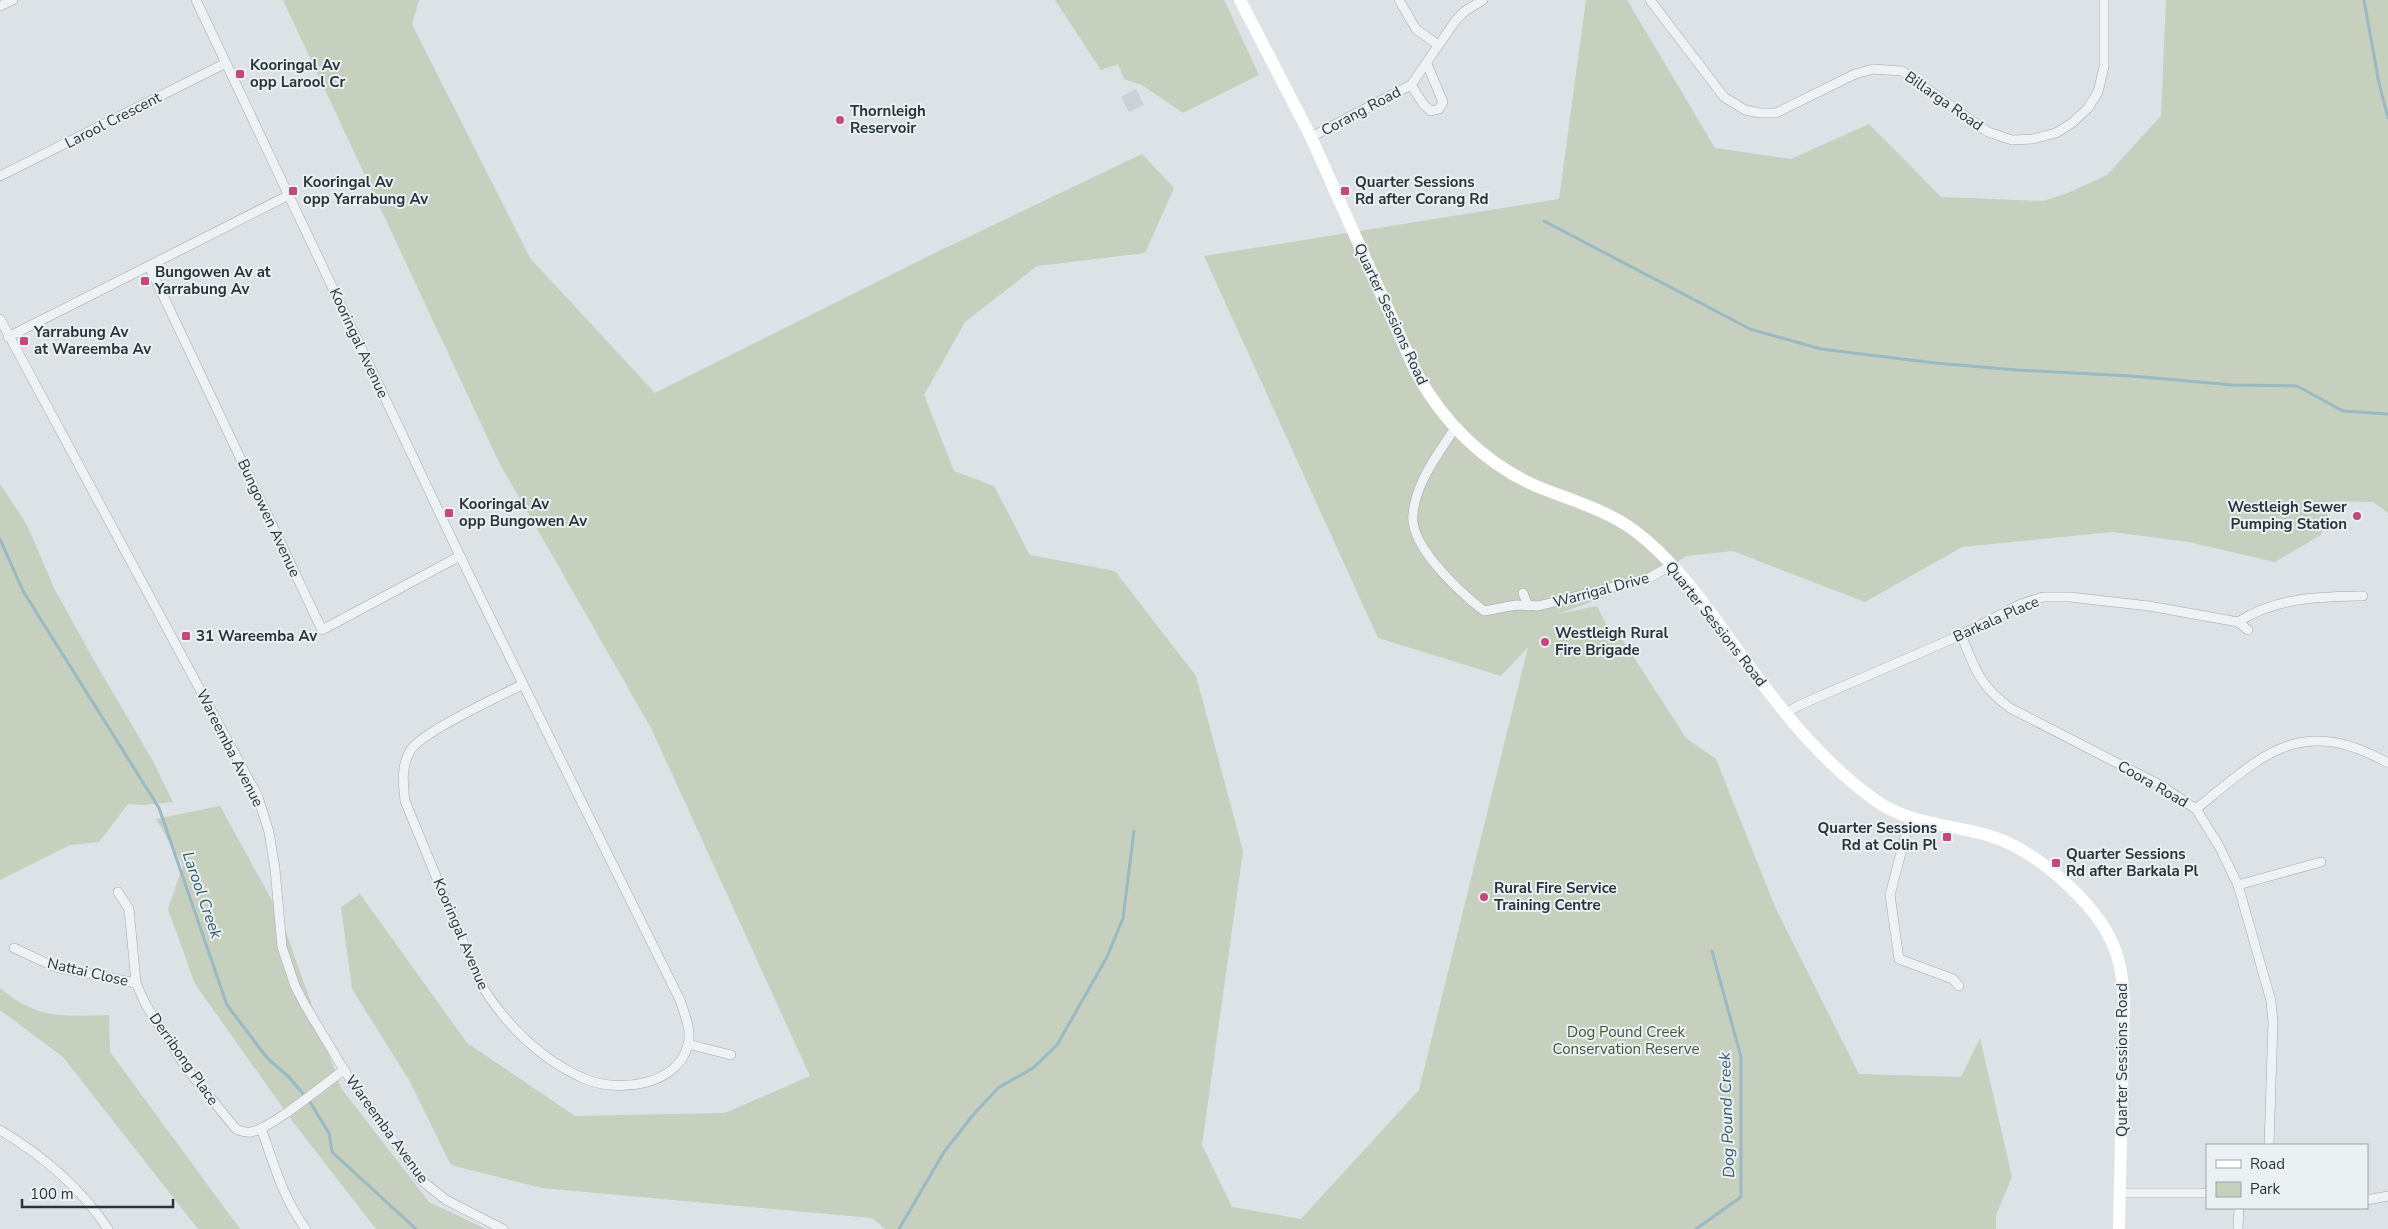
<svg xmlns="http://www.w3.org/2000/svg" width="2388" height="1229" font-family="'Nunito Sans',sans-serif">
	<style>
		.built { fill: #cad2d6 }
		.green { fill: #c7cfbe }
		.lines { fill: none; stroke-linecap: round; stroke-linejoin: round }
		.stream { stroke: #99b9c4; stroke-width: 3 }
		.minor-casing { stroke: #a2aaae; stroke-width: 10 }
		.minor { stroke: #eef2f4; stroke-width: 9 }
		.secondary { stroke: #fff; stroke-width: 12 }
		.poi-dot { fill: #c4477d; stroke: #ebf1f3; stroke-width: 2 }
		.labels { text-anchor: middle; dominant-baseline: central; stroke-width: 4; stroke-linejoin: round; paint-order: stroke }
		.poi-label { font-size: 15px; font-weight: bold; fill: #27343a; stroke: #ebf1f3; text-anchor: start }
		.street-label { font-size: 15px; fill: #27343a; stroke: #ebf1f3 }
		.park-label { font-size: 15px; fill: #445535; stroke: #ebf1f3 }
		.water-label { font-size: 16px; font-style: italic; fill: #345c6b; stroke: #ebf1f3 }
	</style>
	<rect width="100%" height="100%" fill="#dce2e5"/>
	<polygon class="built" points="1136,89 1144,105 1129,112 1121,97"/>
	<g class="green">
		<polygon points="283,0 419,0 412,24 530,258 655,393 937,252 1142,154 1174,188 1145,253 1037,266 965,322 924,395 954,471 994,486 1030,555 1115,571 1196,676 1243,851 1202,1145 1232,1207 1301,1219 1419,1090 1528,647 1501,676 1378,638 1204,256 1559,199 1586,0 1627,0 1715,148 1791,159 1869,124 1941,197 2043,201 2068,193 2107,175 2161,116 2166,0 2388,0 2388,513 2373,502 2333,501 2321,535 2275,562 2189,542 2112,532 1962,547 1865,602 1733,551 1686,556 1677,562 1670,573 1558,614 1597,606 1615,642 1622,639 1686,738 1716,759 1775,907 1859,1074 1961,1077 1980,1038 2012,1177 1996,1215 1996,1229 885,1229 872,1218 542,1188 451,1165 409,1080 352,989 341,907 360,894 467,1043 575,1116 725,1113 810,1076 651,728 499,462"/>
		<polygon points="1055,0 1224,0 1259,75 1183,113 1142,85 1124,79 1118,64 1101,70"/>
		<polygon points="0,484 27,525 54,588 92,657 154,763 173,802 143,805 128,804 99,842 70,845 0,880"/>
		<polygon points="220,806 280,915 341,1088 429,1202 486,1229 376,1229 293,1122 195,984 168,909 183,865 156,819"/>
		<path d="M0 988C38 1020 63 1016 109 1015L110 1052 240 1229H198L63 1057 0 1010Z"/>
	</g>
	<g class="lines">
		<g class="stream">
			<polyline points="2364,0 2379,83 2388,118"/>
			<polyline points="1544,221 1750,329 1821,349 1935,363 2017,370 2131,376 2233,385 2297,386 2343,411 2388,414"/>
			<polyline points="0,539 23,591 159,808 227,1005 268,1059 289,1077 310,1102 329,1133 332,1152 416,1229"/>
			<polyline points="899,1229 944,1152 973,1115 998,1088 1033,1068 1057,1045 1107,957 1123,918 1134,831"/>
			<polyline points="1696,1229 1741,1197 1741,1057 1712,951"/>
		</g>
		<g class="minor-casing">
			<g id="minor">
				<path d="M196 0 460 556 523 684C499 697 421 732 410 751 401 766 403 784 405 801L480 983C506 1025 539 1059 585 1079 619 1093 677 1086 688 1045 692 1030 684 1013 680 1000L523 684"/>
				<polyline points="1399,0 1416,29 1438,45"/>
				<polyline points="1650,0 1724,97 1745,110 1760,113 1776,113 1855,74 1873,69 1902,71 1988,132 2012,140 2033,139 2056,133 2072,123 2088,108 2098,92 2104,67 2104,0"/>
				<polyline points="0,6 13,0"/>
				<polyline points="1411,85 1424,105 1431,111 1439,109 1443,102 1427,64"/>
				<polyline points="1311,137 1411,85 1456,20 1465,11 1483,0"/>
				<polyline points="0,176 226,63"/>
				<polyline points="149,266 322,630 460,556"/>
				<polyline points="0,319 258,797 269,832 275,869 282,947 295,986 305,1005 344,1070 421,1180 446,1200 503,1229"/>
				<polyline points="8,337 289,195"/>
				<path d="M1455 428C1438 454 1416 482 1413 514 1409 546 1461 593 1484 611L1516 605 1538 606 1649 578 1672 565"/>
				<polyline points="1523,593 1528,606"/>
				<path d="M2238 622C2277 597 2318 597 2363 596"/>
				<path d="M1961 635C1976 670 1978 684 2010 708L2160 785 2196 809 2219 846 2238 885 2271 1001 2273 1023 2269 1145"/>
				<polyline points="1786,713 1800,705 1961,635 2021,604 2043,597 2070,597 2149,606 2238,622 2248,630"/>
				<path d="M2196 809C2264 754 2300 714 2388 763"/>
				<polyline points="1910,818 1890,895 1899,959 1953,979 1959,986"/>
				<polyline points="2238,885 2321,862"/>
				<path d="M118 892 129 909 136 983 146 1005 187 1069 236 1129C241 1131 245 1133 251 1132 272 1128 324 1084 344 1070"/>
				<polyline points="14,948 55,967 136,983"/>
				<polyline points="688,1044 731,1055"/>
				<path d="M261 1128C274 1164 283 1199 306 1229"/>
				<path d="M0 1130C42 1155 81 1188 108 1229"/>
				<polyline points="2121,1193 2207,1193"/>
				<polyline points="2367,1200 2388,1196"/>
				<polyline points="2238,1229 2239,1208"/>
			</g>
		</g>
		<use href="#minor" class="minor"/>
		<path class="secondary" d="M1240 0 1311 137 1416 372C1443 422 1484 463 1536 486 1570 500 1605 509 1635 531 1680 565 1711 614 1744 659 1781 710 1823 763 1875 800 1908 824 1949 824 1987 835 2034 848 2096 902 2114 947 2121 964 2123 982 2124 1000L2119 1229"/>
	</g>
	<g class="poi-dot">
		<rect x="235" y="69" width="10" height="10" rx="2.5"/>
		<circle cx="840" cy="120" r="5"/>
		<rect x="288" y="186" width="10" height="10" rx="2.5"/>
		<rect x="1340" y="186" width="10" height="10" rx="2.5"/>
		<rect x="140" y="276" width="10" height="10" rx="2.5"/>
		<rect x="19" y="336" width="10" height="10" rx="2.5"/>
		<rect x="444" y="508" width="10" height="10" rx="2.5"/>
		<circle cx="2357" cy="516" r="5"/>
		<rect x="181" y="631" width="10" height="10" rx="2.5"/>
		<circle cx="1545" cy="642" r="5"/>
		<rect x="1942" y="832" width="10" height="10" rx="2.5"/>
		<rect x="2051" y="858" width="10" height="10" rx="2.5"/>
		<circle cx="1484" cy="897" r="5"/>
	</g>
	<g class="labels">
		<g class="poi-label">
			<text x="250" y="65">Kooringal Av<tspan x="250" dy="17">opp Larool Cr</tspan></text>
			<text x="850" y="111">Thornleigh<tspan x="850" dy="17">Reservoir</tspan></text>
			<text x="303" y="182">Kooringal Av<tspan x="303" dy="17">opp Yarrabung Av</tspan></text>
			<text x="1355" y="182">Quarter Sessions<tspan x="1355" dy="17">Rd after Corang Rd</tspan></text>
			<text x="155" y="272">Bungowen Av at<tspan x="155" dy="17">Yarrabung Av</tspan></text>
			<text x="34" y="332">Yarrabung Av<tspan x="34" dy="17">at Wareemba Av</tspan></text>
			<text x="459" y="504">Kooringal Av<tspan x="459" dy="17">opp Bungowen Av</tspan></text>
			<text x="2347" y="507" text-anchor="end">Westleigh Sewer<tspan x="2347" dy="17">Pumping Station</tspan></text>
			<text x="1555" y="633">Westleigh Rural<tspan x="1555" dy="17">Fire Brigade</tspan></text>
			<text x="196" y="636">31 Wareemba Av</text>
			<text x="1937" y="828" text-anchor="end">Quarter Sessions<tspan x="1937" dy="17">Rd at Colin Pl</tspan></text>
			<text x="2066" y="854">Quarter Sessions<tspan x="2066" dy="17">Rd after Barkala Pl</tspan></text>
			<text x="1494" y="888">Rural Fire Service<tspan x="1494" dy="17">Training Centre</tspan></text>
		</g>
		<g class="street-label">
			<text transform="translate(1944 101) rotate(35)">Billarga Road</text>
			<text transform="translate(1361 111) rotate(-28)">Corang Road</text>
			<text transform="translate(113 120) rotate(-27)">Larool Crescent</text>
			<text transform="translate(1391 314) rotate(65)">Quarter Sessions Road</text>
			<text transform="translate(359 343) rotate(65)">Kooringal Avenue</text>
			<text transform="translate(269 518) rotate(65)">Bungowen Avenue</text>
			<text transform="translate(1601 590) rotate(-15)">Warrigal Drive</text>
			<text transform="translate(1996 619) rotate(-24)">Barkala Place</text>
			<text transform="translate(1716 624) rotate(52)">Quarter Sessions Road</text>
			<text transform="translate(230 748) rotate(63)">Wareemba Avenue</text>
			<text transform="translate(2153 784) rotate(30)">Coora Road</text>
			<text transform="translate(461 934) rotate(67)">Kooringal Avenue</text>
			<text transform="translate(88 972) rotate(13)">Nattai Close</text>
			<text transform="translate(184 1059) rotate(55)">Derribong Place</text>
			<text transform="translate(2122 1060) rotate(-90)">Quarter Sessions Road</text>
			<text transform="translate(387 1129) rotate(54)">Wareemba Avenue</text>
		</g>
		<g class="park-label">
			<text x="1626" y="1032">Dog Pound Creek<tspan x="1626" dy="17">Conservation Reserve</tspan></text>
		</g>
		<g class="water-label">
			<text transform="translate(202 895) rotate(71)">Larool Creek</text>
			<text transform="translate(1727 1115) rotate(-92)">Dog Pound Creek</text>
		</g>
	</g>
	<rect x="2206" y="1144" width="162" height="65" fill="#ebf1f3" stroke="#9da5a9"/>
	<rect x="2216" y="1160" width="25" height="8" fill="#ffffff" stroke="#9da5a9"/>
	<text x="2250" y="1169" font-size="15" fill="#27343a">Road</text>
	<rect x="2216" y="1182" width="25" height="15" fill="#c7cfbe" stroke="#9da5a9"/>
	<text x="2250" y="1194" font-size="15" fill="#27343a">Park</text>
	<path d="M22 1199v8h151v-8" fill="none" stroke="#27343a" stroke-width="2.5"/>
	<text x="30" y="1199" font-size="15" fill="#27343a" stroke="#ebf1f3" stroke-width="4" paint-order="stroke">100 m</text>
</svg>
